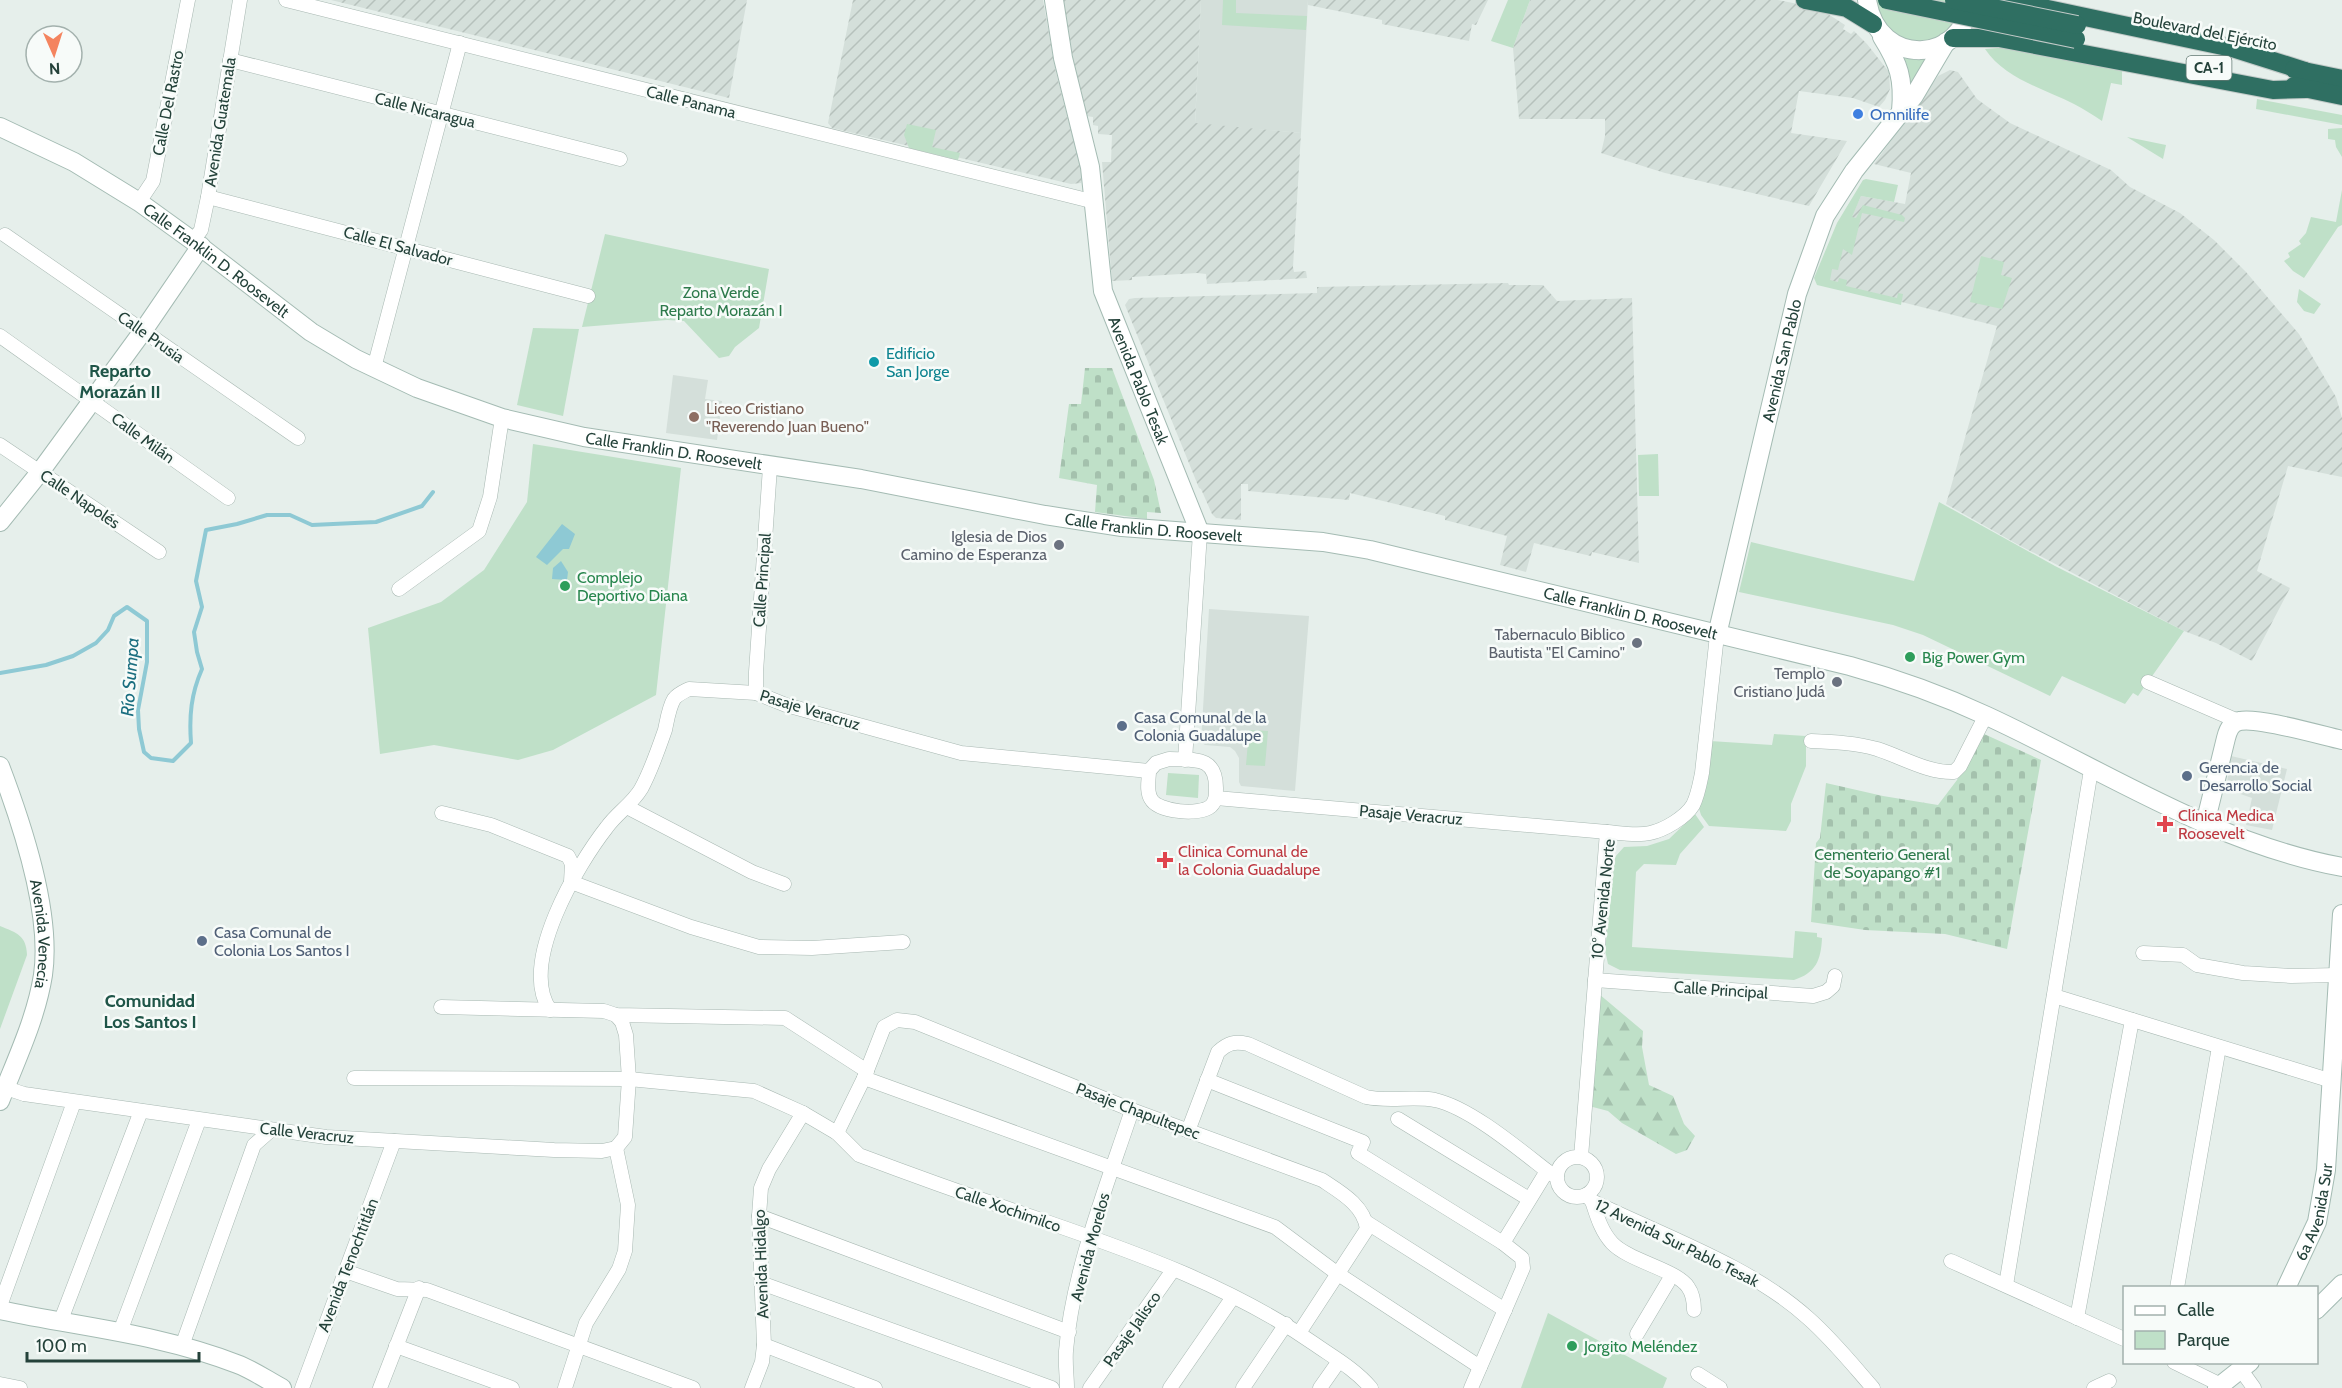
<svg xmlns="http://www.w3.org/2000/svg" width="2342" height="1388" font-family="Cabin,sans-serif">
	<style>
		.built { fill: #d4dfda }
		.industrial { fill: url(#industrial-furrows) }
		.green { fill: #bfe0c8 }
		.forest { fill: url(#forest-firs) }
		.cemetery { fill: url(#cemetery-stones) }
		.water { fill: #8ec9d4 }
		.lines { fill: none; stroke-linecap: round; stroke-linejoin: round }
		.stream { stroke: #8ec9d4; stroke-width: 4 }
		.street-casing { stroke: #a8b8b2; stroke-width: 15 }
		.secondary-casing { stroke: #a4bbb3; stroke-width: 20 }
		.highway-casing { stroke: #c2cac8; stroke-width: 20 }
		.street { stroke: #fff; stroke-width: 14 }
		.secondary { stroke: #fff; stroke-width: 18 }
		.highway { stroke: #2f6f62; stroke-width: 18 }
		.highway-bridge-casing { stroke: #c2cac8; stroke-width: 20; stroke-linecap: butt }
		.highway-bridge { stroke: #2f6f62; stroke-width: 18 }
		.shop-dot { fill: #3f7fe0; stroke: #f7fbf9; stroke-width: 2 }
		.culture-dot { fill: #0f9aa8; stroke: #f7fbf9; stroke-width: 2 }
		.education-dot { fill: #8d6e63; stroke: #f7fbf9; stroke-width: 2 }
		.worship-dot { fill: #6b7280; stroke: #f7fbf9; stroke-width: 2 }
		.leisure-dot { fill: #2e9e5b; stroke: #f7fbf9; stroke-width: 2 }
		.service-dot { fill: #5c6f8a; stroke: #f7fbf9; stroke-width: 2 }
		.health-dot { fill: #e0444e; stroke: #f7fbf9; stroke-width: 2 }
		.labels { text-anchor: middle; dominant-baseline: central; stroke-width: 5; stroke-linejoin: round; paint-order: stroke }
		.shield { fill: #f7fbf9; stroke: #637a73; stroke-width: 1.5 }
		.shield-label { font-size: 15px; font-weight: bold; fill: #24423a }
		.street-label { font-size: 16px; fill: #24423a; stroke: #f7fbf9 }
		.shop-label { font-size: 16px; fill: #366cbe; stroke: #f7fbf9; text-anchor: start }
		.park-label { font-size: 16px; fill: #2d7a4b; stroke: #f7fbf9 }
		.culture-label { font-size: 16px; fill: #0d838f; stroke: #f7fbf9; text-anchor: start }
		.education-label { font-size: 16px; fill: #785e54; stroke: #f7fbf9; text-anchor: start }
		.worship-label { font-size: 16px; fill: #5b616d; stroke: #f7fbf9; text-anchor: end }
		.leisure-label { font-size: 16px; fill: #27864d; stroke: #f7fbf9; text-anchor: start }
		.service-label { font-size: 16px; fill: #4e5e75; stroke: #f7fbf9; text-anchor: start }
		.health-label { font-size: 16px; fill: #be3a42; stroke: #f7fbf9; text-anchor: start }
		.neighbourhood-label { font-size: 18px; font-weight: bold; fill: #1f5548; stroke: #f7fbf9 }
		.water-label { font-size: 18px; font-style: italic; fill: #1c6f80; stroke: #f7fbf9 }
	</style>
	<defs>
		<pattern id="industrial-furrows" width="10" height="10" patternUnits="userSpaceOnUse" patternTransform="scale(1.5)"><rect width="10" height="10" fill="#d4dfda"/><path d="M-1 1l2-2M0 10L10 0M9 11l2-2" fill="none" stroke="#b6c1bc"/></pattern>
		<pattern id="forest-firs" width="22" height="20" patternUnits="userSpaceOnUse" patternTransform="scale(1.5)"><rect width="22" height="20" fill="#bfe0c8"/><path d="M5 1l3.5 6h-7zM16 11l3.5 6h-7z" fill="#a4c1ad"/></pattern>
		<pattern id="cemetery-stones" width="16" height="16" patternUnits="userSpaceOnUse" patternTransform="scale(1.5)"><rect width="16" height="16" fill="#bfe0c8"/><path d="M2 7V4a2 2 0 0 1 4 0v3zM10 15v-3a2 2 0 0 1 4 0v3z" fill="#a4c1ad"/></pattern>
	</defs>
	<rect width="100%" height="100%" fill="#e6efeb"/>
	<g class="built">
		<polygon points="1201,0 1308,0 1301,133 1195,124"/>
		<polygon points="673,375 708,380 705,399 722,401 717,440 666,433"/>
		<polygon points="1209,609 1309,616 1295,791 1241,786 1239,782 1239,758 1235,751 1230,747 1205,745 1201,742"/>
		<polygon points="2231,756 2287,769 2272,830 2246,825 2252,798 2226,789"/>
	</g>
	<g class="industrial">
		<polygon points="331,0 747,0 729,98"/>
		<polygon points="853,0 1043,0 1056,72 1082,173 1081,183 1071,184 832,128 828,123"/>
		<polygon points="1063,0 1201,0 1195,123 1301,133 1293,267 1294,272 1306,271 1307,278 1207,284 1206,274 1197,273 1132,277 1132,280 1112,281 1102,162 1111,162 1112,135 1098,134 1098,126 1093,125 1093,117 1086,116 1071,50"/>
		<polygon points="1308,0 1488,0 1476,25 1472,24 1469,41 1382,24 1382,20 1308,5"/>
		<polygon points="1530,0 1778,0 1808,6 1828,14 1845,25 1843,29 1851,34 1854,31 1867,44 1889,72 1890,89 1885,100 1879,107 1853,98 1799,91 1791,133 1847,141 1809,206 1665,173 1601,153 1605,136 1605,119 1519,119 1513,48"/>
		<polygon points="1950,70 1958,72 1977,99 2010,123 2111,170 2130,187 2180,213 2214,240 2246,272 2299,334 2336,397 2342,418 2342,477 2288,466 2257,571 2290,588 2252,661 2216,643 2184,631 2015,543 1946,504 1997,326 1822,282 1861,196 1905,204 1911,173 1874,164 1938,76"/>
		<polygon points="1508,283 1509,285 1543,285 1557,301 1632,298 1639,563 1592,552 1591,556 1534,543 1526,572 1500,565 1507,536 1445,520 1445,516 1350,493 1349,500 1248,491 1248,484 1241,484 1241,520 1216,518 1212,514 1201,489 1199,488 1125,305 1129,299 1135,298 1317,293 1317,287"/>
	</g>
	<g class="green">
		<polygon points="1223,0 1236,0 1236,13 1307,16 1306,30 1222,25"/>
		<polygon points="1508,0 1530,0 1513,48 1491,41"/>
		<path d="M1875 0H1961C1959 8 1957 20 1951 26 1935 47 1895 47 1882 23 1878 16 1877 7 1875 0Z"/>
		<polygon points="1946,42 1914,96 1893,44"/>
		<path d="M2010 47 2122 70V85L2111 83 2102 121C2093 115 2084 109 2074 104 2043 88 2005 79 1985 49Z"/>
		<polygon points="2257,99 2342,115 2342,125 2256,109"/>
		<polygon points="907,124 936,130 932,147 960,153 958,160 909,148 904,135"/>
		<polygon points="2342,128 2342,157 2336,147 2335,140 2328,139 2328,129"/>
		<polygon points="2127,137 2166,145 2163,159"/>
		<polygon points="1866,179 1898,185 1894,202 1861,196 1852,217 1856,218 1863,205 1902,215 1905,218 1904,222 1862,213 1852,255 1843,249 1838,270 1832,269 1830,280 1838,282 1839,278 1847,280 1846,286 1897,298 1898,293 1903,294 1901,305 1817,285 1814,278 1837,223 1863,180"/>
		<polygon points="2342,190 2342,225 2338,227 2304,278 2293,271 2284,261 2290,257 2288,253 2301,244 2299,241 2306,233 2311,217 2336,222"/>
		<polygon points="605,234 769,269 759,328 735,347 729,356 719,358 684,321 667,320 582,327"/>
		<polygon points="1981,256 2004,262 2001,275 2012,278 2002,309 1970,302"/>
		<polygon points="2299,289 2321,304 2314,314 2304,311 2297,302"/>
		<polygon points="533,328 579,329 563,416 517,405"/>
		<polygon points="533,444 681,468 656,695 553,750 518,760 434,745 380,754 368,628 441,602 484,570 527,502"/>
		<polygon points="1658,454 1659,496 1639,496 1638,455"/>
		<polygon points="1939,502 2055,566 2184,631 2138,696 2133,693 2125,704 2062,676 2050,696 1923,635 1893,625 1739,592 1751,542 1914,581"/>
		<polygon points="1249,730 1268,731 1265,766 1246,765"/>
		<polygon points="1774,734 1806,736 1806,766 1791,804 1791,821 1786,831 1709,826 1701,815 1698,805 1710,741 1772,745"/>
		<polygon points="1168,773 1199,775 1198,798 1166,795"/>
		<path d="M1695 814 1704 827 1680 854 1676 865 1644 864 1636 872 1632 947 1793 958 1795 931 1817 933V937L1822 938C1821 960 1816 973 1794 980L1620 970 1608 964 1605 950 1615 857 1624 847 1647 846 1669 839Z"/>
		<path d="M0 926C17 933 26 935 27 955L0 1029Z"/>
		<polygon points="1548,1313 1667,1378 1663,1388 1521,1388"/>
	</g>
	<polygon class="forest" points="1599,994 1643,1031 1642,1047 1649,1085 1673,1096 1684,1124 1695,1136 1687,1150 1676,1154 1622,1123 1608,1111 1589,1106"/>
	<g class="cemetery">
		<polygon points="1085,368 1112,368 1154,480 1161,513 1147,512 1147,519 1095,512 1097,485 1059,478 1069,404 1081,404"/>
		<polygon points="1982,733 2041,760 2007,949 1945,934 1865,930 1811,922 1816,843 1820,838 1826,783 1883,796 1938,805 1957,780"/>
	</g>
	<g class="water">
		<polygon points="562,524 575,534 569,549 563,549 547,565 536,557"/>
		<polygon points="561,561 568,572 567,580 552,579 553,568"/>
	</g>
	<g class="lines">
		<path class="stream" d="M0 673 46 665 73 656 96 643 108 630 114 616 127 607 147 621V662L138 710 139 729 144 752 151 758 173 761 191 743C189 716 191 694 202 669L197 652 194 632 202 607 196 581 206 530 237 524 267 515H290L312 525 376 522 422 506 433 492"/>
		<g class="street-casing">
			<g id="street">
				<polyline points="286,0 1095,202"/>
				<polyline points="230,60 620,159"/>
				<polyline points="208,197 588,296"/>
				<polyline points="139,202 153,181 188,0"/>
				<polyline points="5,235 298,438"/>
				<polyline points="193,241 201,230 208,197 240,0"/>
				<polyline points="0,336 228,498"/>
				<polyline points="374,368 460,43"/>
				<polyline points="0,445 159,552"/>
				<polyline points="399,589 479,531 490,497 502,418"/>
				<polyline points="2148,682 2238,721"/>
				<polyline points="756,693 756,672 770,467"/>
				<path d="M1811 741C1834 742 1856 743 1877 749 1902 757 1928 773 1954 772L1960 766 1986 715"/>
				<path d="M1169 759C1195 760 1216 756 1216 788 1216 795 1216 801 1211 806 1200 816 1158 812 1151 799 1146 791 1149 779 1149 771L1156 763Z"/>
				<polyline points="1185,760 1200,533"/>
				<path d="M1216 798 1607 832C1620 833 1637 836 1650 833 1664 830 1685 818 1693 805 1698 795 1700 783 1702 773L1717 635"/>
				<polyline points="627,807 752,872 784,884"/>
				<polyline points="442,813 491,825 568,856 572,864 571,882 691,927 759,947 812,948 903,942"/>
				<polyline points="2143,953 2183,955 2197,965 2243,973 2291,976 2338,975"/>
				<polyline points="1595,980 1813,996 1826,992 1833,986 1835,976"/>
				<polyline points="2054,996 2332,1081"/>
				<polyline points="441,1007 604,1011 616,1015 785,1018 867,1071"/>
				<path d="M550 1010C518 963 578 864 607 827 617 813 632 804 641 789 651 771 658 750 665 730 667 721 669 707 674 699 678 694 683 692 689 689L756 693 786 705 961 753 1149 771"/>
				<polyline points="616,1015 622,1022 626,1035 629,1079 625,1137 616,1148"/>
				<path d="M354 1078 629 1079 754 1091 803 1113 837 1133 859 1155C920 1178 982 1200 1044 1221 1137 1253 1232 1287 1313 1343 1333 1357 1355 1369 1371 1388"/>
				<polyline points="864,1078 1275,1227 1338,1274 1480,1367"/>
				<polyline points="1207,1080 1363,1142 1358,1153 1503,1243 1522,1258 1523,1268 1471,1388"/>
				<polyline points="0,1086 24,1094 326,1137 554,1150 602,1151 616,1148"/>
				<polyline points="1398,1119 1529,1199"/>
				<path d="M1188 1131 1218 1052C1228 1043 1234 1041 1248 1044L1366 1097C1389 1102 1412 1096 1435 1100 1471 1108 1521 1151 1551 1174L1557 1175"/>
				<path d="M837 1133 864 1078 884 1027 897 1020 915 1022 1132 1110 1322 1180C1340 1192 1364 1205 1367 1229L1299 1333"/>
				<polyline points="1581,1157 1607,832"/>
				<circle cx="1577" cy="1177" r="20"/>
				<path d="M1586 1195 1592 1201C1661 1235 1751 1266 1808 1318 1832 1339 1852 1364 1873 1388"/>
				<path d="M1592 1201C1597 1216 1601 1231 1612 1243 1629 1261 1677 1270 1688 1287 1693 1294 1694 1303 1694 1310"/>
				<polyline points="759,1216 1069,1332"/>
				<polyline points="1366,1222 1505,1310"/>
				<polyline points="1503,1243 1547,1171"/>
				<polyline points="1951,1261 2124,1339"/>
				<polyline points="345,1271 397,1289 427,1290 693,1388"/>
				<polyline points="761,1283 1052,1388"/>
				<polyline points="2006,1285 2091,770"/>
				<polyline points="2177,1288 2219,1047"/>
				<polyline points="0,1306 74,1102"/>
				<polyline points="2077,1318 2132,1020"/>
				<polyline points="61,1320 141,1111"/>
				<polyline points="120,1332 199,1120"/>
				<polyline points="1637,1334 1668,1282"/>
				<polyline points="764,1345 875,1388"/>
				<polyline points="182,1346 254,1145 271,1130"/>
				<polyline points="396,1346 512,1388"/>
				<polyline points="2174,1362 2221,1385"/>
				<polyline points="2241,1370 2254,1388"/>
				<polyline points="1698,1374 1720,1388"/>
				<polyline points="0,1384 20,1388"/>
				<polyline points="302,1388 394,1141"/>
				<polyline points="380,1388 419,1288"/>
				<polyline points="565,1388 586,1323 619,1269 625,1251 628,1205 616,1148"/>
				<polyline points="752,1388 762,1362 764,1345 759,1216 761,1188 769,1169 803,1113"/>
				<path d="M1067 1388C1067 1376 1065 1363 1066 1351 1072 1273 1107 1185 1132 1110"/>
				<polyline points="1090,1388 1173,1270"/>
				<polyline points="1170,1388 1233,1297"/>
				<polyline points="1243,1388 1286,1324"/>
				<polyline points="1320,1388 1339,1361"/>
				<polyline points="2094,1388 2109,1381"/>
			</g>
		</g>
		<g class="secondary-casing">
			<g id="secondary">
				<path id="s1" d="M1054 0 1063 58 1090 167 1103 291 1200 533"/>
				<path d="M1867 0C1878 70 1965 63 1969 2"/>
				<path d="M1882 37C1899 64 1904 79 1901 111"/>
				<path id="s2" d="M0 127 74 162 139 202 193 241 311 332 356 359 417 388 502 418 584 437 861 479 1045 515 1122 527 1323 542 1370 550 1850 666C1897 679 1942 695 1987 716 2104 770 2213 843 2342 867"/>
				<polyline points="0,522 40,472 143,331 201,246"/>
				<path id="s3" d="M1717 635 1797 294 1825 216 1854 171 1914 96 1946 42"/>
				<path id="s4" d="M0 766C22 824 52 913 43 975 36 1019 16 1060 0 1101"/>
				<path d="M2205 824 2226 738C2228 730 2231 722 2240 721 2258 717 2320 735 2342 740"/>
				<path id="s5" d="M2286 1288 2317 1222 2326 1170 2342 914"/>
				<path d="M0 1310C79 1327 161 1334 237 1364 253 1370 267 1380 282 1388"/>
				<polyline points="2316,1310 2342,1284"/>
				<polyline points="2217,1388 2250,1362"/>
			</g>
		</g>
		<g class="highway-casing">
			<g id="highway">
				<polyline points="1805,0 1847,8 1873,24"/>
				<polyline points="2005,0 2232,48 2305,71"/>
				<polyline points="1953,38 1999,38 2273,90 2306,89"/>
				<polyline points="2294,69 2342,79"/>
				<polyline points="2294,86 2342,96"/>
			</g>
		</g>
		<use href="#street" class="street"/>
		<use href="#secondary" class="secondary"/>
		<use href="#highway" class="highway"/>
		<g class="highway-bridge-casing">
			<g id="highway-bridge">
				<polyline points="1887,0 2076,39"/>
				<polyline points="1954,0 2077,25"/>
			</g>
		</g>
		<use href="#highway-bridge" class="highway-bridge"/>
	</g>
	<circle class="shop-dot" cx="1858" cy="114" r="6"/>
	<circle class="culture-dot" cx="874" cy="362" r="6"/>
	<circle class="education-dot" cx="694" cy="417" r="6"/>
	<g class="worship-dot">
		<circle cx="1059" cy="545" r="6"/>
		<circle cx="1637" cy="643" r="6"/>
		<circle cx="1837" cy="682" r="6"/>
	</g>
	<g class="leisure-dot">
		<circle cx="565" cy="586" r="6"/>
		<circle cx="1910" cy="657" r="6"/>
		<circle cx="1572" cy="1346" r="6"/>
	</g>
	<g class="service-dot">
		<circle cx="1122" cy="726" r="6"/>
		<circle cx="2187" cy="776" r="6"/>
		<circle cx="202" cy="941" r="6"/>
	</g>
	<g class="health-dot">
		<path d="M2162 815h6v6h6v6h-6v6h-6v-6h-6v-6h6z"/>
		<path d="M1162 851h6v6h6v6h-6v6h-6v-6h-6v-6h6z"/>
	</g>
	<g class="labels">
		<rect class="shield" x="2186.5" y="56" width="45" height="24" rx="4.5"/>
		<g class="shield-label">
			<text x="2209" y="68">CA-1</text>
		</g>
		<g class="street-label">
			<text transform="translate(2205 31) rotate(11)">Boulevard del Ejército</text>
			<text transform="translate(691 102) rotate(14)">Calle Panama</text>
			<text transform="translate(168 103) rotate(-79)">Calle Del Rastro</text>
			<text transform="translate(425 110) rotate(14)">Calle Nicaragua</text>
			<text transform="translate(220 122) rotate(-81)">Avenida Guatemala</text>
			<text transform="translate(398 246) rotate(15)">Calle El Salvador</text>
			<text stroke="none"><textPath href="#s2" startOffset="255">Calle Franklin D. Roosevelt</textPath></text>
			<text transform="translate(151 337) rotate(35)">Calle Prusia</text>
			<text stroke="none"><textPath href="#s3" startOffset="282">Avenida San Pablo</textPath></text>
			<text stroke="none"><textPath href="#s1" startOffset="392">Avenida Pablo Tesak</textPath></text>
			<text transform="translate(143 438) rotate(36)">Calle Milán</text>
			<text stroke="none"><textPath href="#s2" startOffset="759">Calle Franklin D. Roosevelt</textPath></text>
			<text transform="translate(80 499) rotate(34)">Calle Napolés</text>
			<text stroke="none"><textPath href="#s2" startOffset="1245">Calle Franklin D. Roosevelt</textPath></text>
			<text transform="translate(762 580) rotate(-86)">Calle Principal</text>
			<text stroke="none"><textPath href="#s2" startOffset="1731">Calle Franklin D. Roosevelt</textPath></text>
			<text transform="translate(810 710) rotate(17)">Pasaje Veracruz</text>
			<text transform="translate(1411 815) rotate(5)">Pasaje Veracruz</text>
			<text transform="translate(1603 899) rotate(-84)">10° Avenida Norte</text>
			<text stroke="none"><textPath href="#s4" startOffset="174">Avenida Venecia</textPath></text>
			<text transform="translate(1721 990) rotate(4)">Calle Principal</text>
			<text transform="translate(1138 1111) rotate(21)">Pasaje Chapultepec</text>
			<text transform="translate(307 1133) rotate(6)">Calle Veracruz</text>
			<text transform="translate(1008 1209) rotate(19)">Calle Xochimilco</text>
			<text stroke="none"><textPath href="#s5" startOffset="82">6a Avenida Sur</textPath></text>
			<text transform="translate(1677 1243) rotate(26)">12 Avenida Sur Pablo Tesak</text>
			<text transform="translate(1090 1247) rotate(-75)">Avenida Morelos</text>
			<text transform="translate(761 1264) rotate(-92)">Avenida Hidalgo</text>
			<text transform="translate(348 1265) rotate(-69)">Avenida Tenochtitlán</text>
			<text transform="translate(1132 1329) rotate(-55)">Pasaje Jalisco</text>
		</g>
		<g class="shop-label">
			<text x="1870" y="114">Omnilife</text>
		</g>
		<g class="park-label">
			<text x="721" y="292">Zona Verde<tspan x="721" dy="18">Reparto Morazán I</tspan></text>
			<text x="1882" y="854">Cementerio General<tspan x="1882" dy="18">de Soyapango #1</tspan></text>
		</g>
		<g class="culture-label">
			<text x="886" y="353">Edificio<tspan x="886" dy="18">San Jorge</tspan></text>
		</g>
		<g class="education-label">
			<text x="706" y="408">Liceo Cristiano<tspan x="706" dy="18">"Reverendo Juan Bueno"</tspan></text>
		</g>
		<g class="worship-label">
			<text x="1047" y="536">Iglesia de Dios<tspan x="1047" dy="18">Camino de Esperanza</tspan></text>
			<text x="1625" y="634">Tabernaculo Biblico<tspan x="1625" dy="18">Bautista "El Camino"</tspan></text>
			<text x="1825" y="673">Templo<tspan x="1825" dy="18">Cristiano Judá</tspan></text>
		</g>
		<g class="leisure-label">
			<text x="577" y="577">Complejo<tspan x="577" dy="18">Deportivo Diana</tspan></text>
			<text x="1922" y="657">Big Power Gym</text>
			<text x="1584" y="1346">Jorgito Meléndez</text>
		</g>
		<g class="service-label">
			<text x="1134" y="717">Casa Comunal de la<tspan x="1134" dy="18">Colonia Guadalupe</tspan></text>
			<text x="2199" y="767">Gerencia de<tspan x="2199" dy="18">Desarrollo Social</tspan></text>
			<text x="214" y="932">Casa Comunal de<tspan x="214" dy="18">Colonia Los Santos I</tspan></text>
		</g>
		<g class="health-label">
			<text x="2178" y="815">Clínica Medica<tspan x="2178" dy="18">Roosevelt</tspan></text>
			<text x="1178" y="851">Clinica Comunal de<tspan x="1178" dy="18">la Colonia Guadalupe</tspan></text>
		</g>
		<g class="neighbourhood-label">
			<text x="120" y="371">Reparto<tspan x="120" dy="21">Morazán II</tspan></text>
			<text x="150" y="1001">Comunidad<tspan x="150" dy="21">Los Santos I</tspan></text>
		</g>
		<g class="water-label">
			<text transform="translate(130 677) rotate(-86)">Río Sumpa</text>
		</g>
	</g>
	<rect x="2123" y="1286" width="195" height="78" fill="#f7fbf9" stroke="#a3b1ad" stroke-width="1.5"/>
	<rect x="2135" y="1306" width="30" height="9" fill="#ffffff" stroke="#a3b1ad" stroke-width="1.5"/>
	<text x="2177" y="1316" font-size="18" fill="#24423a">Calle</text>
	<rect x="2135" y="1331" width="30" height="18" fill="#bfe0c8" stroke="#a3b1ad" stroke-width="1.5"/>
	<text x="2177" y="1346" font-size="18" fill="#24423a">Parque</text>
	<g transform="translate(54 54) rotate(177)"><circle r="28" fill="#f7fbf9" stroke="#a3b1ad" stroke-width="1.5"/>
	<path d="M0-4.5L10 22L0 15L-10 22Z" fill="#f4845f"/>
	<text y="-9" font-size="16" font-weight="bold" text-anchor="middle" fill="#24423a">N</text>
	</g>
	<path d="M27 1352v9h172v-9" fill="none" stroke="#24423a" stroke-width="3"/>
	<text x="36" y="1352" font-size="18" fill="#24423a" stroke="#f7fbf9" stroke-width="4.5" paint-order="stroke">100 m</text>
</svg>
